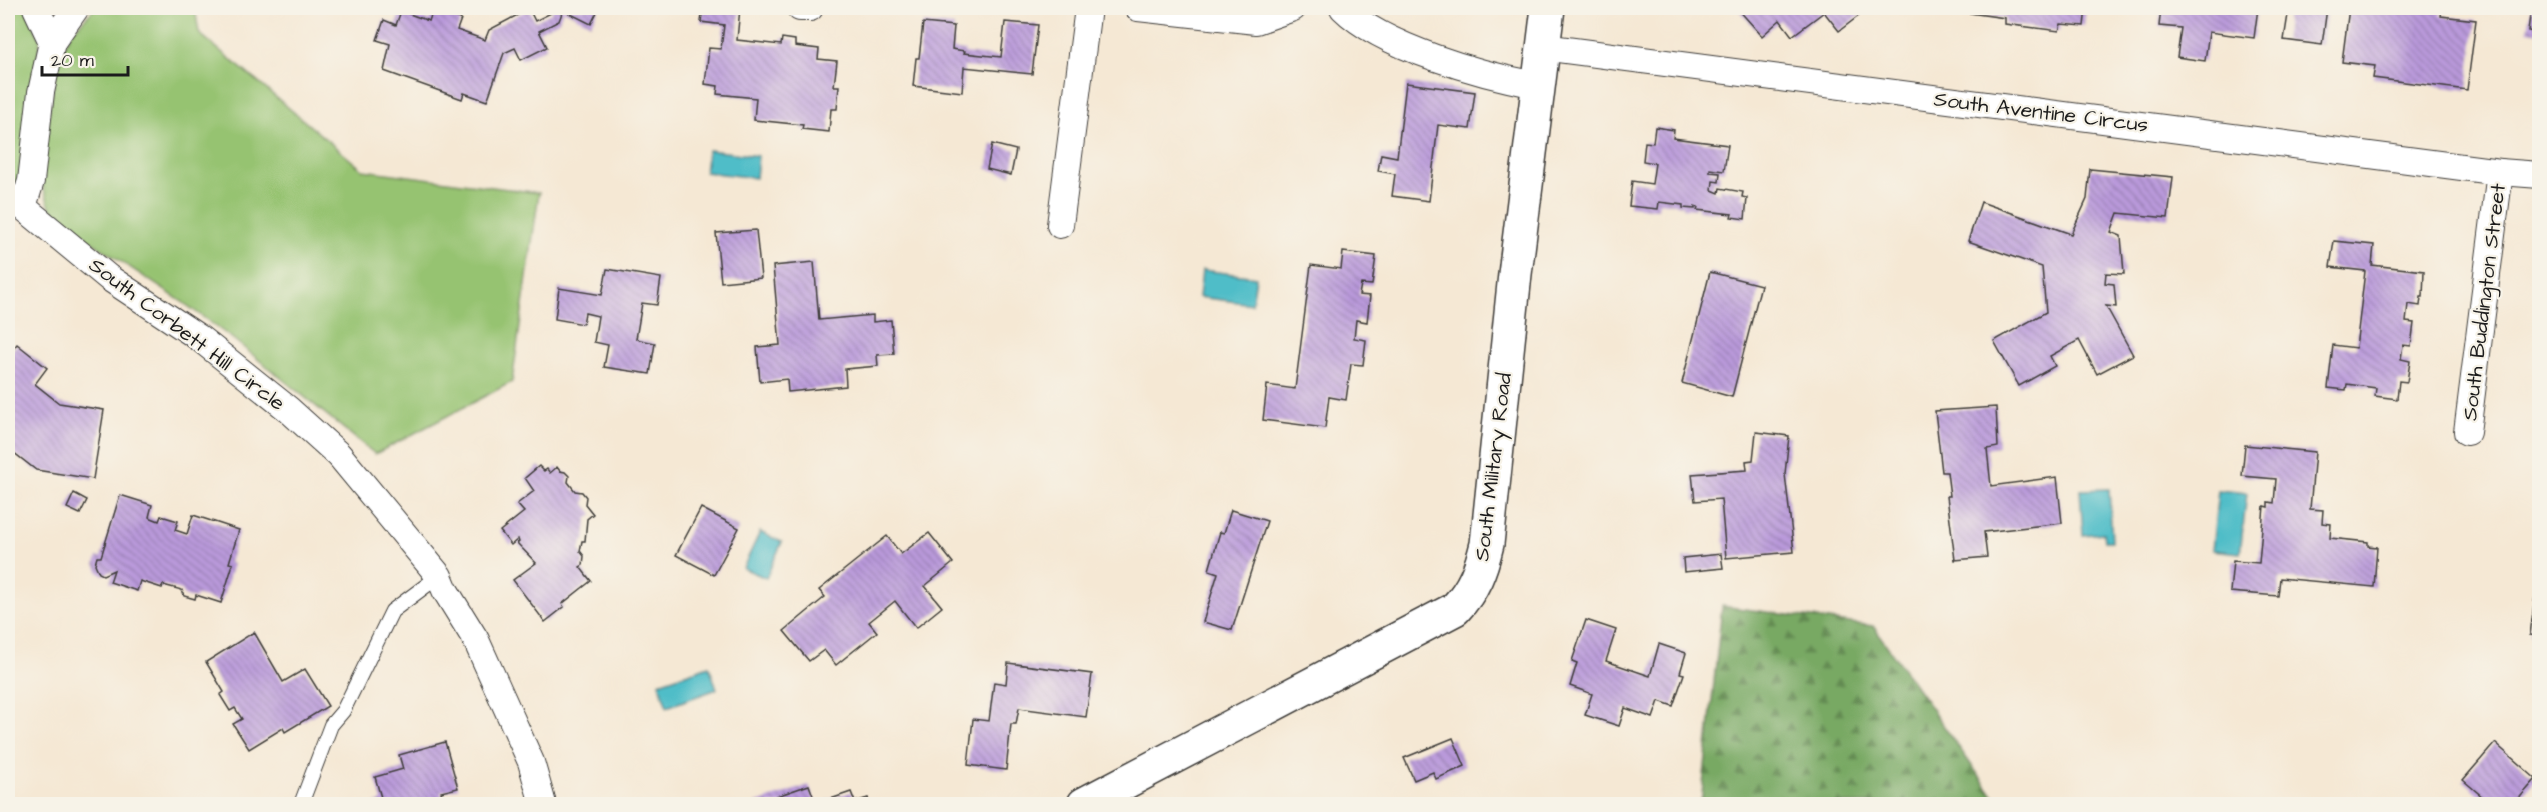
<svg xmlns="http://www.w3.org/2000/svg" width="2547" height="812" font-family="'Architects Daughter',sans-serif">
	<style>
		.grass { fill: #96c371; stroke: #597046; stroke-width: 1.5 }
		.forest { fill: url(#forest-firs); stroke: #4a6240; stroke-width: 1.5 }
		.water { fill: #50bdc8; stroke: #366c72; stroke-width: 1.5 }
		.building { fill: url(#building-back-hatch) }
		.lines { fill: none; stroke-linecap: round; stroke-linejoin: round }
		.service-casing { stroke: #3d3b38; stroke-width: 16 }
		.minor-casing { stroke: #3d3b38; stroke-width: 28 }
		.tertiary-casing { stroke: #3d3b38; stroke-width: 36 }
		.service { stroke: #fff; stroke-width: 14 }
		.minor { stroke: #fff; stroke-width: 26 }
		.tertiary { stroke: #fff; stroke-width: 33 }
		.labels { text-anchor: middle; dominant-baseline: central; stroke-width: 4.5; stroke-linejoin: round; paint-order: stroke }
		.street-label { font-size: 21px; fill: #1c1c1c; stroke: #f7f3e8 }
	</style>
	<defs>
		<pattern id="forest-firs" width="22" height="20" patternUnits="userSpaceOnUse" patternTransform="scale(1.5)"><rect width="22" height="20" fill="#78a963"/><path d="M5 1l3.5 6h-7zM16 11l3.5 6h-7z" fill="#628951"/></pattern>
		<pattern id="building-back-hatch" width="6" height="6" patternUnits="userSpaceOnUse" patternTransform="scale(1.5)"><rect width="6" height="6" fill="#ba9adb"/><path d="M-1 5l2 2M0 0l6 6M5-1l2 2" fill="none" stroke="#967db1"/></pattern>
	</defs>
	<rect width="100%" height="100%" fill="#f7f3e8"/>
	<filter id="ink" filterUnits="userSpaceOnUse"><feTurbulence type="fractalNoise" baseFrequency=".0167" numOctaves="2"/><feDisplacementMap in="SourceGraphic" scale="12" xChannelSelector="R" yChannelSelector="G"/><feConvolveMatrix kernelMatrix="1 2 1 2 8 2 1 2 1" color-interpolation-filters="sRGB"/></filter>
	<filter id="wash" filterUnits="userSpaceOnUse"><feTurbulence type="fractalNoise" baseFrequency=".008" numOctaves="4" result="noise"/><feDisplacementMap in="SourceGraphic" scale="24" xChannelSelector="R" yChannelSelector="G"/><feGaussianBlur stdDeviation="1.35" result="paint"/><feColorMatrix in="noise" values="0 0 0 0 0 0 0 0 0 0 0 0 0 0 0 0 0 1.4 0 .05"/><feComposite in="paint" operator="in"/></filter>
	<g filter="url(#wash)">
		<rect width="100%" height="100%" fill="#f5e8d4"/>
		<g class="grass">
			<polygon points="8,8 26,8 40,40 19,182 15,181 8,172"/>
			<polygon points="95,8 195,8 199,33 363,170 539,193 512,382 375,454 233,339 181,301 63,223 50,207 43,187 40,165 58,59 71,33"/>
		</g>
		<polygon class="forest" points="1722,606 1873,626 1999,804 1701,804"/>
		<g class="water">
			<polygon points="708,150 758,156 756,178 705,172"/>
			<polygon points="1202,270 1256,277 1252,304 1199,297"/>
			<polygon points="2109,489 2112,541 2104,541 2103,533 2083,535 2080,490"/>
			<polygon points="2218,490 2247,493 2240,553 2212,550"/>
			<polygon points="760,532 782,542 766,578 743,568"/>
			<polygon points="709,666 717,689 667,707 659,683"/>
		</g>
		<g id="blocks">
			<g class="building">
				<polygon points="553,8 599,8 591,24 563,10 559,21 539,31 547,47 521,60 515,48 504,53 487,101 464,93 462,99 384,71 390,44 377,40 384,20 396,25 401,11 429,21 433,10 461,19 457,30 485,40 489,30 529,9 535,21 551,13"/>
				<polygon points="703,8 740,8 737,40 781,45 782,38 795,40 795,46 819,49 818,59 837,61 834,86 839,86 837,109 831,109 829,132 802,129 803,125 754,120 756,98 717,94 718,86 705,84 709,48 721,49 724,25 701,22"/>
				<polygon points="1737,8 1869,8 1839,31 1824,12 1792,36 1780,20 1762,36"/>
				<polygon points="1934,8 2086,8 2084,26 2061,24 2059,31 2005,24 2005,18"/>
				<polygon points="2161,8 2258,8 2254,38 2209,32 2205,61 2177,57 2181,28 2159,26"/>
				<polygon points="2289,8 2327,8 2322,45 2284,40"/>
				<polygon points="2349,8 2377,8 2409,12 2409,8 2442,8 2441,16 2476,20 2467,90 2373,78 2375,66 2342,62"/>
				<polygon points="2531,8 2540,8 2540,33 2528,31"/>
				<polygon points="1005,22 1038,25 1032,74 964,67 962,92 913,86 916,58 919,58 923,23 954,26 952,49 965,51 964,53 1001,57"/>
				<polygon points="1406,83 1475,92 1470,129 1438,125 1429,201 1392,196 1395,174 1378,171 1381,154 1397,157"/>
				<polygon points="1655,127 1674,130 1673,138 1728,145 1724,171 1710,169 1710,172 1720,173 1719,182 1713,181 1712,190 1719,193 1720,188 1743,192 1742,197 1747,198 1745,219 1731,217 1732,214 1697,210 1698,207 1695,206 1695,209 1683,208 1683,205 1659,202 1658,209 1629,206 1632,181 1652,184 1655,163 1643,161 1645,142 1653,143"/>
				<polygon points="992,144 1016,150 1011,175 987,169"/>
				<polygon points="2090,169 2173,177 2168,218 2118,213 2111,232 2121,236 2124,274 2106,273 2105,283 2114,284 2116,307 2106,306 2133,355 2097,374 2079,340 2050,356 2055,366 2019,386 1994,341 2046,312 2042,267 1968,241 1981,202 2071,234 2087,199"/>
				<polygon points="756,230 761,278 721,282 716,233"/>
				<polygon points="2334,241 2374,245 2372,265 2424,271 2423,297 2421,297 2420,306 2408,304 2406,322 2414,323 2411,346 2403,345 2401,359 2410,361 2407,382 2399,381 2397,399 2375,396 2376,388 2347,384 2346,390 2328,388 2333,345 2356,348 2365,271 2330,267"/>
				<polygon points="1343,252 1376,256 1372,285 1361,284 1359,295 1370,296 1367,322 1356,320 1354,338 1366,340 1363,365 1351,364 1346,400 1329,397 1325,428 1263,420 1267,385 1295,389 1311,265 1341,269"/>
				<polygon points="814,262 819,320 873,315 873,322 891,320 894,354 877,355 878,366 845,369 846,386 788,392 787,379 760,382 757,347 780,345 773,266"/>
				<polygon points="607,269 661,278 657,305 642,303 636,339 655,343 650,374 604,367 608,345 594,342 598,316 585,313 583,324 555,319 559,288 602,295"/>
				<polygon points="1710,272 1761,285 1732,397 1682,383"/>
				<polygon points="17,344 47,368 35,384 59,403 104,410 93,479 36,470 9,449 8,451 8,355"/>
				<polygon points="1996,407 1998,447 1987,449 1991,486 2057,477 2062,523 1984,532 1987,557 1955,560 1947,496 1950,496 1947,472 1942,472 1935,411"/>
				<polygon points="1756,432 1789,436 1785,474 1794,552 1726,558 1721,499 1695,501 1692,474 1747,470 1746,461 1753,460"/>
				<polygon points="2245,445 2315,452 2310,509 2323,510 2322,523 2331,524 2330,538 2368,542 2368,546 2377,547 2374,587 2280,578 2278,596 2230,592 2233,561 2259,563 2264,506 2268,507 2268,502 2274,503 2276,479 2242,476"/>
				<polygon points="539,466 544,471 547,469 550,473 557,467 560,471 565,472 569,476 568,482 575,491 582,492 586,497 585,504 593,514 587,519 585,541 582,541 580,551 584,556 583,565 580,567 591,581 562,604 564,607 545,622 513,580 536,563 517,543 519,542 518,539 511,545 500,531 524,512 517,504 534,491 525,478"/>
				<polygon points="74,493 87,500 80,514 67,508"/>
				<polygon points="120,495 152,505 149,517 159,521 161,516 178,521 175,530 187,534 193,515 239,530 229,563 233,564 221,603 196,595 195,599 184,596 182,590 163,585 162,588 140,581 137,591 110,582 114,570 103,575 99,573 95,564 97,557 101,557"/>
				<polygon points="701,508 739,528 714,575 676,555"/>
				<polygon points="1231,510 1267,521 1232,630 1203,622 1218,573 1209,570 1220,532 1224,533"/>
				<polygon points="929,533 953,563 925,586 942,607 916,628 895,601 869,622 877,632 836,665 824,650 809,661 784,631 825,597 819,590 887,536 901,554"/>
				<polygon points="1721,554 1723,568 1684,572 1683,558"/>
				<polygon points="2538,572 2540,572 2540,636 2530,635"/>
				<polygon points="1586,620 1616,630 1606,661 1650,676 1659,644 1686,653 1680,673 1684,674 1673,706 1659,701 1653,718 1625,708 1619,726 1585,715 1592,694 1570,686 1577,663 1572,661"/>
				<polygon points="254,632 283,682 305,669 328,706 285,732 283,728 249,749 233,724 242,719 235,708 230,711 220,695 224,692 206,662"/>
				<polygon points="2538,643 2540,643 2540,658 2536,658"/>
				<polygon points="1008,663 1092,674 1086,717 1019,708 1016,724 1011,724 1006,770 968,765 973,719 989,721 994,682 1006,684"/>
				<polygon points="1453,738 1465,766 1436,779 1433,772 1414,780 1404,758"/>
				<polygon points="445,742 458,788 441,792 444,804 373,804 382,801 375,777 403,769 399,755"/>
				<polygon points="2495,743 2536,779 2514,804 2491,804 2463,780"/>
				<polygon points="809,785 816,804 851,792 855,802 868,798 870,804 754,804"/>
			</g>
		</g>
	</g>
	<g filter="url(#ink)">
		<use href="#blocks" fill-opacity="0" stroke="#3d3b38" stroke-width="1.5"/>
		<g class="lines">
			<g class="service-casing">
				<polyline id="service" points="301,804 331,725 343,711 392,611 439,576"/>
			</g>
			<g class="minor-casing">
				<g id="minor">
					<polyline points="36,8 52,42"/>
					<polyline points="800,8 810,8"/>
					<polyline points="1138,8 1256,21 1293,8"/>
					<path d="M1343 8C1382 47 1482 75 1537 85"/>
					<polyline points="1543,47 2500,172 2540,175"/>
					<polyline points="8,196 23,207 31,181 41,92 52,42 76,8"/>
					<polyline points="23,207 109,278 198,337 288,409 339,455 439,576 445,590 476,640 531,762 543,804"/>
					<polyline points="1060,225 1088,8"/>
					<polyline points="2467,432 2500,172"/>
				</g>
			</g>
			<g class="tertiary-casing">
				<path id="tertiary" d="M1084 804 1455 609C1474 589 1481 569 1487 544L1515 274 1548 8"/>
			</g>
			<use href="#service" class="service"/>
			<use href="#minor" class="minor"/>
			<use href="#tertiary" class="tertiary"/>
		</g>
	</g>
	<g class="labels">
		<g class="street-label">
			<text transform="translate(2041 112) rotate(7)">South Aventine Circus</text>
			<text transform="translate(2484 302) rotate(-83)">South Buddington Street</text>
			<text transform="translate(187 334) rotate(37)">South Corbett Hill Circle</text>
			<text transform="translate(1493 467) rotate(-83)">South Military Road</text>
		</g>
	</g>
	<rect width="2547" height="812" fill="none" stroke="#f7f3e8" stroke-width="30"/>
	<path d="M42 66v9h86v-9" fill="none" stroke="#1c1c1c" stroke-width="3"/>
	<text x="51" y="66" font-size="18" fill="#1c1c1c" stroke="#f7f3e8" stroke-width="4.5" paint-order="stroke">20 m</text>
</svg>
